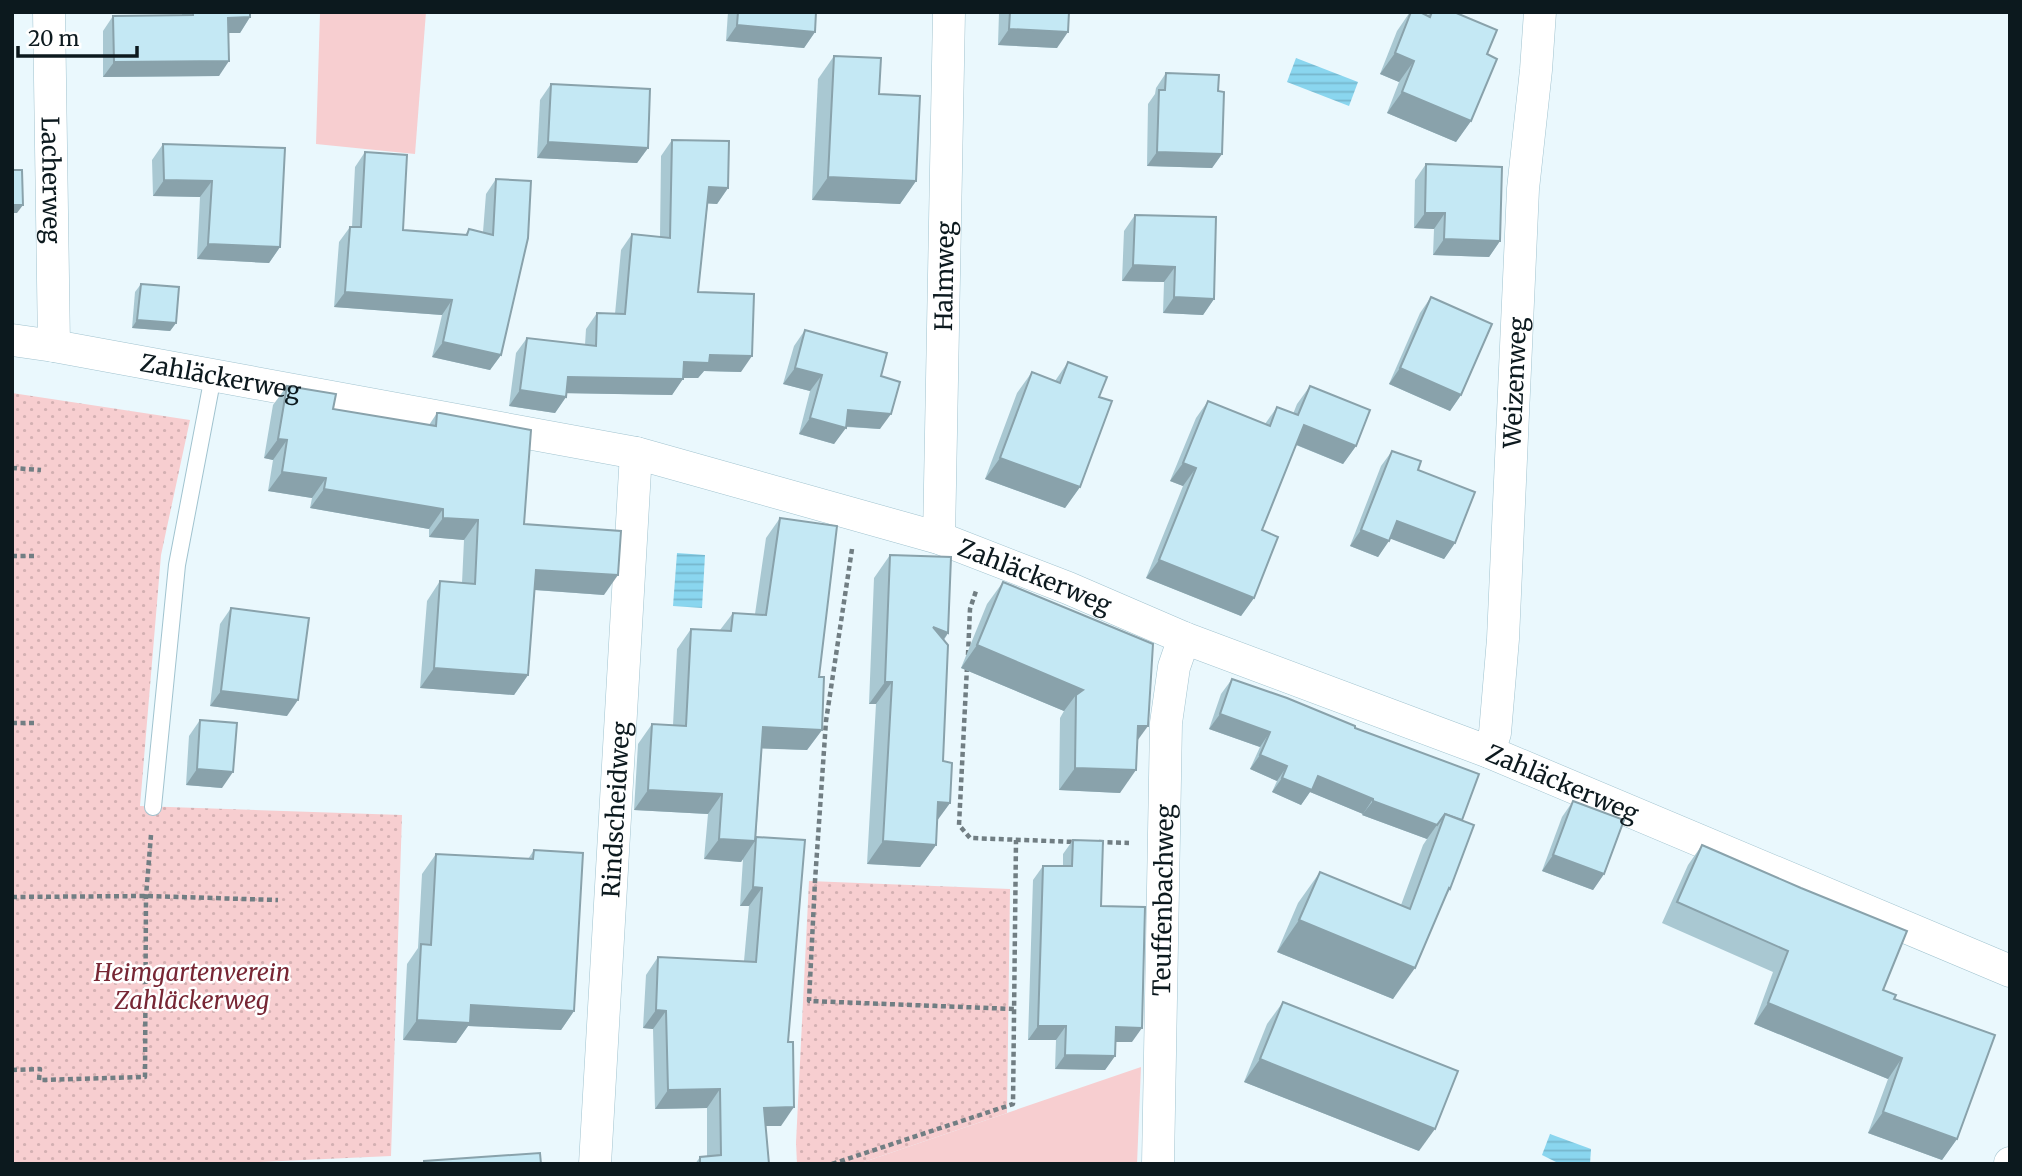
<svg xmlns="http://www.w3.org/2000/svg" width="2022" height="1176" font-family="Merriweather,serif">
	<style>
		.green { fill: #f7ced0 }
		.garden { fill: url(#garden-dots) }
		.water { fill: url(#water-rules) }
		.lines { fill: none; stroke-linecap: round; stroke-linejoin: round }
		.service-casing { stroke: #a1c3cf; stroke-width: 18 }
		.minor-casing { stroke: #a1c3cf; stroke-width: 33 }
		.path { stroke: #717e83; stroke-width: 4.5; stroke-dasharray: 5 3.5; stroke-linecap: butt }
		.service { stroke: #fff; stroke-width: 16 }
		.minor { stroke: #fff; stroke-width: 32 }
		.wall { fill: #a9c8d2 }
		.shaded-wall { fill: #89a2ab }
		.building { fill: #c4e8f4; stroke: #89a2ab; stroke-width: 2 }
		.labels { text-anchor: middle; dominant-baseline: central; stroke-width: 5; stroke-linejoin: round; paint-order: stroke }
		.street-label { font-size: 24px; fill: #0c191e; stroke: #fff }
		.park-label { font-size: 24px; font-style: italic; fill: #772634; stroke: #fff }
	</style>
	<defs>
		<pattern id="garden-dots" width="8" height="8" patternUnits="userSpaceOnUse" patternTransform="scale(1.75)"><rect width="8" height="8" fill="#f7ced0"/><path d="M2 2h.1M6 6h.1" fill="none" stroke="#d3b0b2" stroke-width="1.8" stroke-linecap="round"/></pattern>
		<pattern id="water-rules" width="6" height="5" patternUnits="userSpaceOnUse" patternTransform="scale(1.75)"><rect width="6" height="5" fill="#8ad6ef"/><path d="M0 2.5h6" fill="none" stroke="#76b7cc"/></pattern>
	</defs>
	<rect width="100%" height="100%" fill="#eaf8fd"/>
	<g class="green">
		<polygon points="320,12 426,12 415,154 316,144"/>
		<polygon points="1141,1067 1137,1164 858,1164"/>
	</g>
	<g class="garden">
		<polygon points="12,393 190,420 161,555 140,806 402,815 391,1156 219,1164 12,1164"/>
		<polygon points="809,881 1010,889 1007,1113 858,1164 797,1164 796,1143"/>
	</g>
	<g class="water">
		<polygon points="1296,58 1358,82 1349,106 1287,82"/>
		<polygon points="677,553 705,555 702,608 673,606"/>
		<polygon points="1550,1134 1591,1149 1590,1164 1560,1164 1542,1155"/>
	</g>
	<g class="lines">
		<g class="service-casing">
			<polyline id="service" points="153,807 177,565 213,376"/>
		</g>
		<g class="minor-casing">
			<g id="minor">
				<path id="s1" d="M49 12 54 346"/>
				<path id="s2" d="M12 340 54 346 636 453 939 538 1068 588 1184 638 1489 752 2010 971"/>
				<path id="s3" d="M939 538 949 12"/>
				<path id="s4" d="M1489 752 1495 733 1503 639 1523 189 1536 70 1540 12"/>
				<path id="s5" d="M595 1164 636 453"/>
				<path id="s6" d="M1158 1164 1166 723 1174 667 1184 638"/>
				<polyline points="2010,1164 2010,1163"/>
			</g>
		</g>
		<g class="path">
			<polyline points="12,468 41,470"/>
			<polyline points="852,549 826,721 815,881 809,1001 1014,1009"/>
			<polyline points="12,556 34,556"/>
			<polyline points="968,655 970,609 976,591"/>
			<polyline points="967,667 959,825 970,838 1076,842"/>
			<polyline points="12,723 36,723"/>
			<polyline points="1099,842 1129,843"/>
			<polyline points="12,897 146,896 278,900"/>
			<polyline points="12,1070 40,1069 39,1080 145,1077 146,896 151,835"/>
			<polyline points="832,1164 1013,1104 1016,840"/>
		</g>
		<use href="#service" class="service"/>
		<use href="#minor" class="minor"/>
	</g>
	<g class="wall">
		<polygon points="182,12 250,12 250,17 240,33 228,33 219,76 103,77 103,31 113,16 182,15"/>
		<polygon points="728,12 816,12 815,32 804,48 726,41"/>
		<polygon points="999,12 1069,12 1057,48 998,45"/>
		<polygon points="1410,12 1420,12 1428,15 1430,12 1454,12 1487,54 1471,121 1456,142 1387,113 1399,82 1380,74 1397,31"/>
		<polygon points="834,56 879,94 916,181 900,204 812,200 818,79"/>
		<polygon points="1166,73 1218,91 1222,154 1212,168 1147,166 1148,104 1155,94 1156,88"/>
		<polygon points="551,84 648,148 637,163 537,158 540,100"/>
		<polygon points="672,140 728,188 717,204 708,203 698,292 741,372 704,371 698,378 683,378 672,395 566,393 566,397 555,413 509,406 516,353 527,338 585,345 586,329 597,313 615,314 621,250 632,234 660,237 661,156"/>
		<polygon points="163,144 285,148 280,247 269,263 197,259 200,197 153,196 152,160"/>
		<polygon points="365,152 403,230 465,235 469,229 483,232 486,194 496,179 501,355 490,370 432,357 442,315 334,307 339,242 350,227 352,227 355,167"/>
		<polygon points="1426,164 1500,241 1489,257 1433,255 1434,229 1414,228 1415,180"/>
		<polygon points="1135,215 1214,299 1203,315 1163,313 1164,282 1122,281 1124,231"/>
		<polygon points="141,284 176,323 170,331 132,328 135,292"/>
		<polygon points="1431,297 1461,395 1450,411 1389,384 1420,313"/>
		<polygon points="805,330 881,376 880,429 846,427 834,444 799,434 810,391 783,384 794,346"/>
		<polygon points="1068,362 1080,487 1065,508 985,479 1017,393 1032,372 1055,381"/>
		<polygon points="287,386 333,409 429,425 437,413 524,524 604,595 534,590 528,675 514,695 420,688 427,601 440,581 462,583 464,540 429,537 429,529 310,508 312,498 268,491 273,460 264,458 273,405"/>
		<polygon points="1310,386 1356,446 1343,464 1296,445 1262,530 1254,598 1241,616 1146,578 1183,486 1170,481 1196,418 1208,401 1265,424 1277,407 1293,414 1297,404"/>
		<polygon points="1392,451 1418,470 1455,543 1444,559 1390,538 1378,557 1350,546 1381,466"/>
		<polygon points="780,518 819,677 822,730 807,750 762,748 756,838 805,840 781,1126 765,1126 769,1164 695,1164 700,1157 707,1156 707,1108 655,1109 653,1029 643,1028 646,975 658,957 744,961 749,906 740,906 743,859 741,862 704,859 708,814 634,810 638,744 652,724 673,725 677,649 691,629 720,630 733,613 755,614 766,538"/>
		<polygon points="890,555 948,633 944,640 943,761 950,803 937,820 936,845 920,867 867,864 876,704 869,704 874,578"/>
		<polygon points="1003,582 1137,742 1120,793 1059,790 1060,718 1064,711 961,668 987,604"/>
		<polygon points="231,608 287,716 210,706 220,624"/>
		<polygon points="1232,679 1355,728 1462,820 1450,889 1446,896 1393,999 1277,952 1298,903 1320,872 1401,905 1423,845 1427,839 1362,815 1363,814 1310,792 1301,805 1272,792 1277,781 1250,769 1260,747 1209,729 1221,694"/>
		<polygon points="200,720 222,788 186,785 189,736"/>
		<polygon points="1573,801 1604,874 1593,890 1542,871 1562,817"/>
		<polygon points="1073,840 1101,906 1132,1042 1116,1042 1115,1056 1105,1070 1055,1069 1056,1040 1028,1040 1033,880 1043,866 1063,866 1063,854"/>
		<polygon points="1702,845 1894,999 1957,1139 1942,1160 1868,1133 1888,1079 1754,1024 1773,972 1662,923 1688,865"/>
		<polygon points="534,850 574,1011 561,1030 468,1026 456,1043 403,1040 407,964 418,948 422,874 436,854 528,859"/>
		<polygon points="1283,1002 1419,1151 1244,1082 1267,1024"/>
	</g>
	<g class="shaded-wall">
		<polygon points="250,17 240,33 217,33 228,18"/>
		<polygon points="737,25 815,32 804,48 726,41"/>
		<polygon points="1009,29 1068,32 1057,48 998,45"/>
		<polygon points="1395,53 1414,61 1399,82 1380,74"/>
		<polygon points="229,61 219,76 103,77 114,62"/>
		<polygon points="1402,92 1471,121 1456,142 1387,113"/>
		<polygon points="548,142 648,148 637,163 537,158"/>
		<polygon points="1157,152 1222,154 1212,168 1147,166"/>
		<polygon points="828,177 916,181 900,204 812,200"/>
		<polygon points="164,180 212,181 200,197 153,196"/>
		<polygon points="709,187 728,188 717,204 698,203"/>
		<polygon points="12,205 23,205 17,213 12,213"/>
		<polygon points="1425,213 1445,213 1434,229 1414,228"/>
		<polygon points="1444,239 1500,241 1489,257 1433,255"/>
		<polygon points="208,244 280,247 269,263 197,259"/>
		<polygon points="1133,265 1175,267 1164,282 1122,281"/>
		<polygon points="345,292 452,300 442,315 334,307"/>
		<polygon points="1174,297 1214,299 1203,315 1163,313"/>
		<polygon points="137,320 176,323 170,331 132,328"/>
		<polygon points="443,342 501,355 490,370 432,357"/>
		<polygon points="710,355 752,356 741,372 704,371 698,378 673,378 684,362"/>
		<polygon points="795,368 822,375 810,391 783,384"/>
		<polygon points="1400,368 1461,395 1450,411 1389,384"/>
		<polygon points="568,377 683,379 672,395 557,393"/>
		<polygon points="520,390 566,397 555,413 509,406"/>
		<polygon points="848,410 891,414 880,429 840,426 846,428 834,444 799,434 810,418"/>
		<polygon points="1304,425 1356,446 1343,464 1292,443"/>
		<polygon points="278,439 287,440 273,460 264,458"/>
		<polygon points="1000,458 1080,487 1065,508 985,479"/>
		<polygon points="1183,463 1196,468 1183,486 1170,481"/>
		<polygon points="282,472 326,478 312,498 268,491"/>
		<polygon points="324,489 443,509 429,529 310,508"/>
		<polygon points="443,518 478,520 464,540 429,537"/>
		<polygon points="1397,521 1455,543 1444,559 1386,537"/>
		<polygon points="1361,530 1389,541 1378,557 1350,546"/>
		<polygon points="1159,560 1254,598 1241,616 1146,578"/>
		<polygon points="536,570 618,575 604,595 522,589"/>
		<polygon points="933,627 948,633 932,656"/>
		<polygon points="977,645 1083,690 1076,695 1064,711 961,668"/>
		<polygon points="434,668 528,675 514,695 420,688"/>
		<polygon points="885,682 892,682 876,704 869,704"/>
		<polygon points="221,691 298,700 287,716 210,706"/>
		<polygon points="1220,714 1270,732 1260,747 1209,729"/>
		<polygon points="1138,726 1148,726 1132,748"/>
		<polygon points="763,727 822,730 807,750 749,748"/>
		<polygon points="1260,755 1287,766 1277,781 1250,769"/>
		<polygon points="1075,768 1136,770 1120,793 1059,790"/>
		<polygon points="197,769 233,772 222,788 186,785"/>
		<polygon points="1318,776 1373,799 1363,814 1310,792 1301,805 1272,792 1282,778"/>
		<polygon points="648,790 722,794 708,814 634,810"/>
		<polygon points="1373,801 1437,825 1427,839 1362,815"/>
		<polygon points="938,802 950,803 934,825"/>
		<polygon points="719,839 755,841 741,862 704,859"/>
		<polygon points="883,841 936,845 920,867 867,864"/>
		<polygon points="1553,855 1604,874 1593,890 1542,871"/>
		<polygon points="753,887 762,888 749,906 740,906"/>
		<polygon points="1299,920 1415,968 1393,999 1277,952"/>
		<polygon points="1768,1003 1902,1058 1888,1079 1754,1024"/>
		<polygon points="471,1005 574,1011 561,1030 468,1026 456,1043 403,1040 417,1020"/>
		<polygon points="656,1010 666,1011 653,1029 643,1028"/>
		<polygon points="1038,1026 1066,1026 1056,1040 1028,1040"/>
		<polygon points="1116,1027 1142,1028 1132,1042 1106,1042"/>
		<polygon points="1065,1055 1115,1056 1105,1070 1055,1069"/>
		<polygon points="1260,1059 1435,1129 1419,1151 1244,1082"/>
		<polygon points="720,1089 707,1108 655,1109 668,1090"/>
		<polygon points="794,1107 781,1126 751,1126 764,1108"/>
		<polygon points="1883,1112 1957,1139 1942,1160 1868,1133"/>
	</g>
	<g class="building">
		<polygon points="193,12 250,12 250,17 228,18 229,61 114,62 113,16 193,15"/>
		<polygon points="738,12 816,12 815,32 737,25"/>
		<polygon points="1010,12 1069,12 1068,32 1009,29"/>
		<polygon points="1411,12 1420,12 1430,17 1432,12 1454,12 1497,30 1487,54 1497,59 1471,121 1402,92 1414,61 1395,53"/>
		<polygon points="834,56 881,58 879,94 920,96 916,181 828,177"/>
		<polygon points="1166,73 1219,75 1218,91 1224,92 1222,154 1157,152 1159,90 1165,90"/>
		<polygon points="551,84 650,89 648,148 548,142"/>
		<polygon points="672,140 729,141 728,188 709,187 698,292 754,294 752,356 710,355 709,363 684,362 683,379 568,377 566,397 520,390 527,338 596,346 597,313 625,314 632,234 670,238"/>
		<polygon points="163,144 285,148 280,247 208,244 212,181 164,180"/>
		<polygon points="365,152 407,155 403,230 467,235 469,229 493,235 496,179 531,181 528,238 501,355 443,342 452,300 345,292 350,227 361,227"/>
		<polygon points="1426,164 1502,167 1500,241 1444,239 1445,213 1425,213"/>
		<polygon points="12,170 22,170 23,205 12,205"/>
		<polygon points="1135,215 1216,217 1214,299 1174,297 1175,267 1133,265"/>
		<polygon points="141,284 179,287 176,323 137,320"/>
		<polygon points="1431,297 1492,324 1461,395 1400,368"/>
		<polygon points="805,330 887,353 881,376 900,382 891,414 848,410 846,428 810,418 822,375 795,368"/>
		<polygon points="1068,362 1107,377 1099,397 1112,401 1080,487 1000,458 1032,372 1060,383"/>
		<polygon points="287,386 336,394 333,409 436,426 437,413 440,413 531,430 524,524 621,531 618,575 536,570 528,675 434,668 440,581 475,584 478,520 443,518 443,509 324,489 326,478 282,472 287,440 278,439"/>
		<polygon points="1310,386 1370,410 1356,446 1304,425 1262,530 1278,537 1254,598 1159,560 1196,468 1183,463 1208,401 1270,426 1277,407 1298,415"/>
		<polygon points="1392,451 1421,461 1418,470 1475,492 1455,543 1397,521 1389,541 1361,530"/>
		<polygon points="780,518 837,526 819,677 824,677 822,730 763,727 755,841 719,839 722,794 648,790 652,724 686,726 691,629 731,631 733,613 766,615"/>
		<polygon points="890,555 951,557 948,633 933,627 948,645 943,761 952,763 950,803 938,802 936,845 883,841 892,682 885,682"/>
		<polygon points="1003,582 1153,644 1148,726 1138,726 1136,770 1075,768 1076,695 1083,690 977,645"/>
		<polygon points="231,608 309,618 298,700 221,691"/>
		<polygon points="1232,679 1287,698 1355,726 1355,728 1479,774 1462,820 1445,814 1437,825 1373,801 1373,799 1318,776 1312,790 1282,778 1287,766 1260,755 1270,732 1220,714"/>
		<polygon points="200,720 237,723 233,772 197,769"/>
		<polygon points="1573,801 1624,820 1604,874 1553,855"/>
		<polygon points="1445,814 1474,825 1450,889 1449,888 1415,968 1299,920 1320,872 1410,909"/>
		<polygon points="756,837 805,840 788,1042 793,1042 794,1107 764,1108 769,1164 700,1164 700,1157 721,1155 720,1089 668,1090 666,1011 656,1010 658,957 756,962 762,888 753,887"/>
		<polygon points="1073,840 1103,841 1101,906 1145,907 1142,1028 1116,1027 1115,1056 1065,1055 1066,1026 1038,1026 1043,866 1072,866"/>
		<polygon points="1702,845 1801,888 1907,931 1883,990 1896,995 1894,999 1995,1035 1957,1139 1883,1112 1902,1058 1768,1003 1788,951 1677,902"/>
		<polygon points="534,850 583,853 574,1011 471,1005 470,1023 417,1020 421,944 431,945 436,854 533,859"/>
		<polygon points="1283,1002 1458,1071 1435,1129 1260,1059"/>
		<polygon points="540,1153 541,1164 424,1164 424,1161"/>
	</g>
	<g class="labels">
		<g class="street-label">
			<text stroke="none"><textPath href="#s1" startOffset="168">Lacherweg</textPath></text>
			<text stroke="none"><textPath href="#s3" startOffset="262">Halmweg</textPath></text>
			<text stroke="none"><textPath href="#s2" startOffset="212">Zahläckerweg</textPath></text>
			<text stroke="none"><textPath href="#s4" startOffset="371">Weizenweg</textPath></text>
			<text stroke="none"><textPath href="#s2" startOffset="1052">Zahläckerweg</textPath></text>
			<text stroke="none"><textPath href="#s2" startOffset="1619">Zahläckerweg</textPath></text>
			<text stroke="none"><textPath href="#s5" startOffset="355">Rindscheidweg</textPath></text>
			<text stroke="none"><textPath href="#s6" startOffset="264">Teuffenbachweg</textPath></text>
		</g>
		<g class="park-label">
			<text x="192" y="972">Heimgartenverein<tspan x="192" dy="28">Zahläckerweg</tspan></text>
		</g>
	</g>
	<rect width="2022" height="1176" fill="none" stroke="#0c191e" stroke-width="28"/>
	<path d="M18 46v10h119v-10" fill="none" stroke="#0c191e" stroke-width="3.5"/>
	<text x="28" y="46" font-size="21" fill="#0c191e" stroke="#ffffff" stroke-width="5" paint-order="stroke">20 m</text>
</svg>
